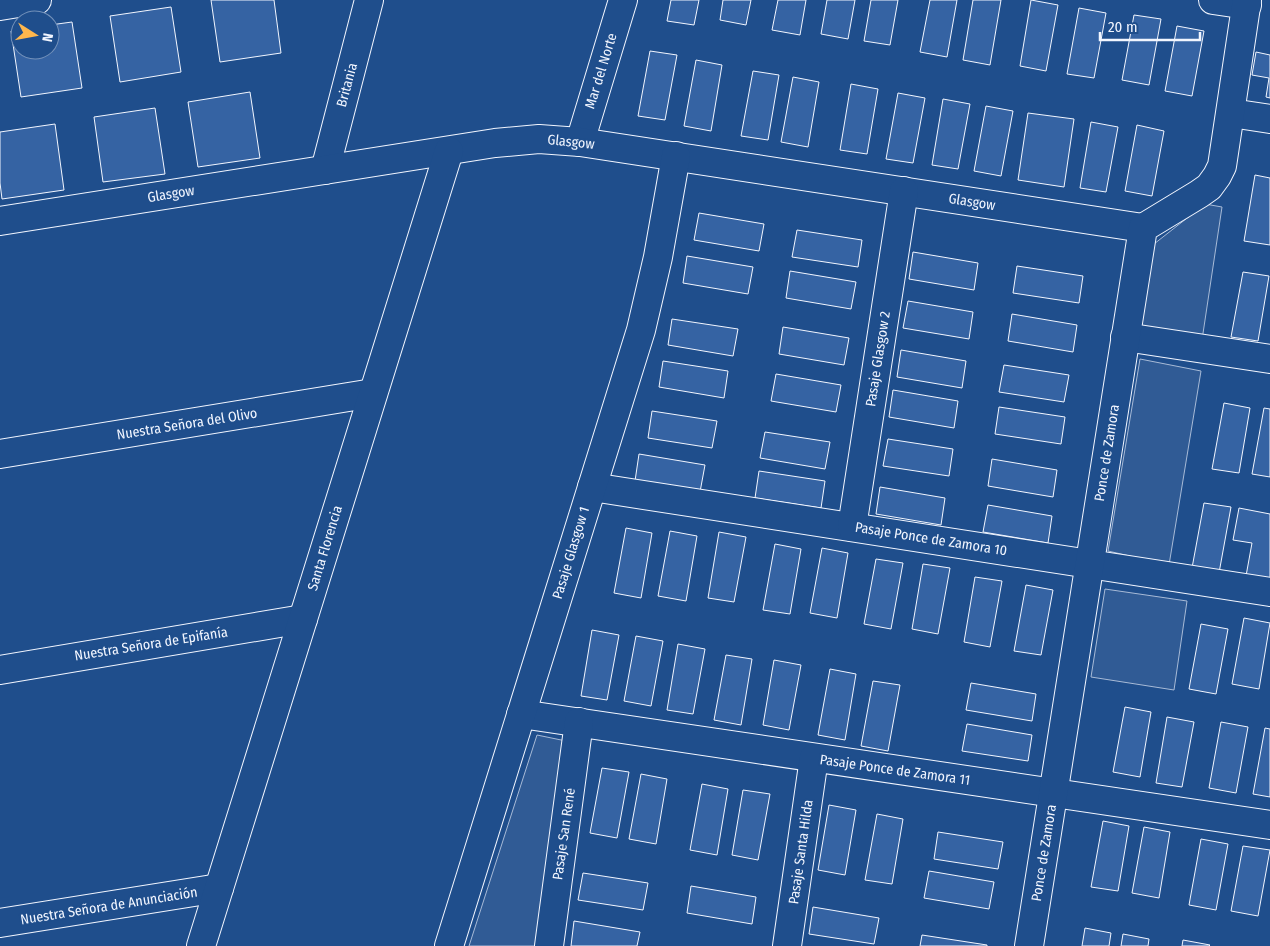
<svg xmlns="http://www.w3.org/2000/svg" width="1270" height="946" font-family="'Fira Sans Condensed',sans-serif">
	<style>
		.green { fill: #305b95; stroke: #a8bbd7 }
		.building { fill: #3563a3; stroke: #f2f6ff }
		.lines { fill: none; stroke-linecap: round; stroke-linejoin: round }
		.minor-casing { stroke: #f2f6ff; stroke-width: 30 }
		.minor { stroke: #1f4e8c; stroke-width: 28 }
		.labels { text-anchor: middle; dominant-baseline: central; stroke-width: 4; stroke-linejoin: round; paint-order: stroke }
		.street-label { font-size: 14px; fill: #f2f6ff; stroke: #1f4e8c }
	</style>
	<rect width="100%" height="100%" fill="#1f4e8c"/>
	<g class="green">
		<polygon points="1205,204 1222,207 1202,340 1139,326 1154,244"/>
		<polygon points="1140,359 1201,371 1169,565 1108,551"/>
		<polygon points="1105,589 1187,601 1174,690 1091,677"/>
		<polygon points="537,735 566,741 535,946 469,946"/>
	</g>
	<g class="building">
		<polygon points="211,0 274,0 281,53 220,62"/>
		<polygon points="671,0 699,0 694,25 667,21"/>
		<polygon points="723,0 751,0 746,25 720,20"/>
		<polygon points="778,0 806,0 800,35 772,30"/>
		<polygon points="827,0 855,0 848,39 821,34"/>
		<polygon points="871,0 898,0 890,45 864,41"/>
		<polygon points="930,0 957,0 947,57 920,52"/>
		<polygon points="973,0 1001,0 990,65 963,60"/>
		<polygon points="1031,0 1058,5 1046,71 1020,66"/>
		<polygon points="171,7 181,72 120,82 110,16"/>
		<polygon points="1079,8 1106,13 1094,78 1067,74"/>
		<polygon points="1134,15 1161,19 1149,85 1122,80"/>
		<polygon points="72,22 82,88 21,97 11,31 20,29 20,50 50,50 50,25"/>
		<polygon points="1177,26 1204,31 1192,96 1165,91"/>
		<polygon points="650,51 677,55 665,120 638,116"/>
		<polygon points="1256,52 1270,55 1270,98 1266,97 1269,78 1252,75"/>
		<polygon points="696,60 722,65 711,131 684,126"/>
		<polygon points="753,71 779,75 768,140 741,136"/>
		<polygon points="793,77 819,82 808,147 781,142"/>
		<polygon points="851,84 878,89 867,154 840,150"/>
		<polygon points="250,92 260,158 198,167 188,102"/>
		<polygon points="898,93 925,98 913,163 886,159"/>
		<polygon points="943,99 970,104 958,169 932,165"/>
		<polygon points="986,106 1013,111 1001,176 974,171"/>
		<polygon points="155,108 165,174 103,182 94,117"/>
		<polygon points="1028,113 1074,119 1064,187 1018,180"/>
		<polygon points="1091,122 1118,127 1106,192 1080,188"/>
		<polygon points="55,124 64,190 2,199 0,183 0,132"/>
		<polygon points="1137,125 1164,131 1152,196 1125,191"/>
		<polygon points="1255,175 1270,178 1270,245 1244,241"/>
		<polygon points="699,213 764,224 759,251 694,240"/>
		<polygon points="797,230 862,240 858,267 792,257"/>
		<polygon points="913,252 978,263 974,290 909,279"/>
		<polygon points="687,256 753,267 748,294 683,283"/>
		<polygon points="1017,266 1083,276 1079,303 1013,293"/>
		<polygon points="790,271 856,282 851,309 786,298"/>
		<polygon points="1243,272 1269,276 1258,341 1231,337"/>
		<polygon points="908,301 973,312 969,339 903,328"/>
		<polygon points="1012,314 1077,325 1073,352 1008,341"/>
		<polygon points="672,319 738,329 733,356 668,345"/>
		<polygon points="783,327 849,338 844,365 779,354"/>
		<polygon points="901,350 966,361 962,388 897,377"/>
		<polygon points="663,361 728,371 724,398 659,387"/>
		<polygon points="1004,365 1069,375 1064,402 999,392"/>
		<polygon points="776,374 841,385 836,412 771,401"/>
		<polygon points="893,390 958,401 954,428 889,417"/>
		<polygon points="1224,403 1250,408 1239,473 1212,469"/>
		<polygon points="999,407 1065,417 1061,444 995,434"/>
		<polygon points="1264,408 1270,409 1270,477 1252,474"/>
		<polygon points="652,411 717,421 712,448 648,438"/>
		<polygon points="765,432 830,442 825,469 760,458"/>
		<polygon points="888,439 953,449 949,476 883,466"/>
		<polygon points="639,454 705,465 700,492 635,481"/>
		<polygon points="992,459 1057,470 1053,497 988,486"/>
		<polygon points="759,471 825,481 821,508 755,498"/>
		<polygon points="880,487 945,498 941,525 876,514"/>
		<polygon points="1204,503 1231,507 1219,573 1192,568"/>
		<polygon points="988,505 1052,516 1048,543 983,532"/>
		<polygon points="1239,508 1270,514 1270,581 1246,576 1252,543 1233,540"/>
		<polygon points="626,528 652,533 641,598 614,593"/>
		<polygon points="670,531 697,536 686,601 658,596"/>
		<polygon points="719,532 746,537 734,602 708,598"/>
		<polygon points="775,544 801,549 790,614 763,610"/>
		<polygon points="822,548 848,553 837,618 810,613"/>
		<polygon points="876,559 903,563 891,629 864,624"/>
		<polygon points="923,564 950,568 938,634 912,629"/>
		<polygon points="975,577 1002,581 990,647 964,642"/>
		<polygon points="1026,585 1053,590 1041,655 1014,651"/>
		<polygon points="1244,618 1270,623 1259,689 1232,684"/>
		<polygon points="1201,624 1228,629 1216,694 1189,689"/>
		<polygon points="592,630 619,635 607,700 581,696"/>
		<polygon points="636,636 663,641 651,706 624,701"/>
		<polygon points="678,644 705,649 693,714 667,710"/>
		<polygon points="726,655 752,659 741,725 714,720"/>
		<polygon points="774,660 801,665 789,730 763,725"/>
		<polygon points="830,669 856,674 845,740 818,735"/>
		<polygon points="873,681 900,685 888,751 861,746"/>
		<polygon points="971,683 1036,694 1032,721 966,710"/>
		<polygon points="1125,707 1151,712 1140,777 1113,772"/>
		<polygon points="1167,717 1194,722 1182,787 1156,783"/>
		<polygon points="1221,722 1248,727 1236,793 1209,788"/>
		<polygon points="967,724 1032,735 1028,761 962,751"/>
		<polygon points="1265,728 1270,729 1270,797 1253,794"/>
		<polygon points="602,768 629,772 617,838 590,833"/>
		<polygon points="641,774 667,779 656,844 629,839"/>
		<polygon points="702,784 728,789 717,855 690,850"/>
		<polygon points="743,790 770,794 758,860 732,855"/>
		<polygon points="829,805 856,810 845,875 818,870"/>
		<polygon points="877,814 903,819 892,884 865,880"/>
		<polygon points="1103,821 1129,826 1118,891 1091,887"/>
		<polygon points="1144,827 1170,832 1159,898 1132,893"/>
		<polygon points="938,832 1003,842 998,869 934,859"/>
		<polygon points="1201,839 1228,844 1216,910 1189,905"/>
		<polygon points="1243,846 1270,850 1258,916 1231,911"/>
		<polygon points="929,871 994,882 989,909 924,898"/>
		<polygon points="583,873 648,883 643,910 578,900"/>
		<polygon points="691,886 756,897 752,924 687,913"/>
		<polygon points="813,907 879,918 874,944 809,934"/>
		<polygon points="574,921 640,932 637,946 571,946"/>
		<polygon points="1085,928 1111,933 1109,946 1082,946"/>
		<polygon points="1123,934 1149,939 1148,946 1121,946"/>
		<polygon points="922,935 987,945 987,946 920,946"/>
		<polygon points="1183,940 1210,945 1209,946 1182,946"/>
	</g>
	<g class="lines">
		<g class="minor-casing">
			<g id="minor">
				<polyline points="1213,0 1247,5"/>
				<polyline points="0,6 37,0"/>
				<polyline points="1231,113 1270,119"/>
				<polyline points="580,142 623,0"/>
				<polyline points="325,170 369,0"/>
				<polyline points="0,221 495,143 539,139 580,142 1143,228"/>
				<polyline points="1125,337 1270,359"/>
				<polyline points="0,454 373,393"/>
				<polyline points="592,487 1270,592"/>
				<polyline points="852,527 904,191"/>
				<polyline points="0,670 303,619"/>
				<polyline points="521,714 1270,825"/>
				<polyline points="0,923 219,888"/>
				<polyline points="201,946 449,151"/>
				<polyline points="449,946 641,330 658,257 676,156"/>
				<polyline points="549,946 579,722"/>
				<polyline points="787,946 814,758"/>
				<polyline points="1029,946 1143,228 1199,194 1209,187 1217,176 1222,166 1247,0"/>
			</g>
		</g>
		<use href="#minor" class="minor"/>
	</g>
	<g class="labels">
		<g class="street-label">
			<text transform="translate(601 71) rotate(-73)">Mar del Norte</text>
			<text transform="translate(347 85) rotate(-75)">Britania</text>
			<text transform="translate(571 142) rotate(6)">Glasgow</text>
			<text transform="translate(171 194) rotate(-9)">Glasgow</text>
			<text transform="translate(972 202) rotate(9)">Glasgow</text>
			<text transform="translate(878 359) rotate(-81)">Pasaje Glasgow 2</text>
			<text transform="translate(187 424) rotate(-9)">Nuestra Señora del Olivo</text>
			<text transform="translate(1107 453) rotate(-81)">Ponce de Zamora</text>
			<text transform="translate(931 539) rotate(9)">Pasaje Ponce de Zamora 10</text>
			<text transform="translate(325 548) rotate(-73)">Santa Florencia</text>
			<text transform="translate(571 553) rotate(-73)">Pasaje Glasgow 1</text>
			<text transform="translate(151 644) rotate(-9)">Nuestra Señora de Epifanía</text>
			<text transform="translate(895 770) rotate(8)">Pasaje Ponce de Zamora 11</text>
			<text transform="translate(564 834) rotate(-82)">Pasaje San René</text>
			<text transform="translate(801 852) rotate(-82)">Pasaje Santa Hilda</text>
			<text transform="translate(1044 853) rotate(-81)">Ponce de Zamora</text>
			<text transform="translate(109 906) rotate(-9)">Nuestra Señora de Anunciación</text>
		</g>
	</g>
	<g transform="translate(35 35) rotate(101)"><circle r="24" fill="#1f4e8c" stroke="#7391ba"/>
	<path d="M0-4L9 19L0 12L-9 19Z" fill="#ffb74d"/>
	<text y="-8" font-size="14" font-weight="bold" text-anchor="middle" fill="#f2f6ff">N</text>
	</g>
	<path d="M1100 32v8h100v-8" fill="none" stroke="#f2f6ff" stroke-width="2.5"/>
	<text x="1108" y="32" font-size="15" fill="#f2f6ff" stroke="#1f4e8c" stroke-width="4" paint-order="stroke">20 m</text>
</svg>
